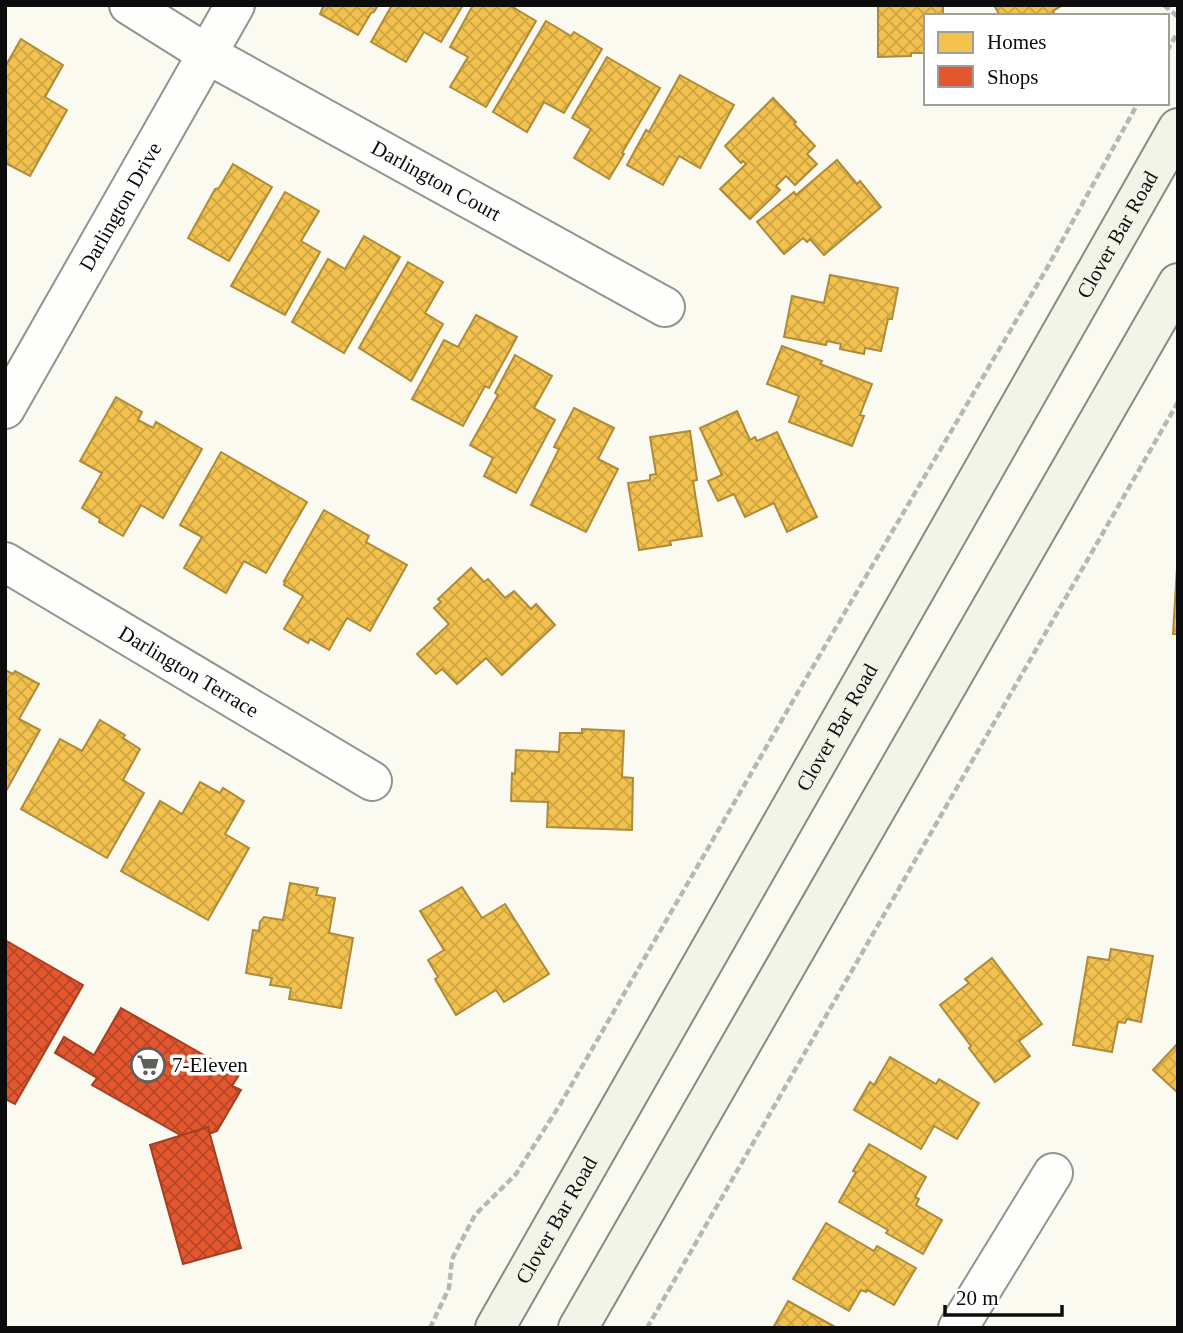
<svg xmlns="http://www.w3.org/2000/svg" width="1183" height="1333" font-family="Georgia,serif">
	<style>
		.homes { fill: url(#homes-cross-hatch); stroke: #ad8b3a; stroke-width: 2 }
		.shops { fill: url(#shops-cross-hatch); stroke: #a34024; stroke-width: 2 }
		.lines { fill: none; stroke-linecap: round; stroke-linejoin: round }
		.street-casing { stroke: #93938f; stroke-width: 42 }
		.secondary-casing { stroke: #8a8a85; stroke-width: 42 }
		.path { stroke: #b7b7b5; stroke-width: 4.5; stroke-dasharray: 7 3.5; stroke-linecap: butt }
		.street { stroke: #fefefd; stroke-width: 38 }
		.secondary { stroke: #f3f4e8; stroke-width: 38 }
		.labels { text-anchor: middle; dominant-baseline: central; stroke-width: 7; stroke-linejoin: round; paint-order: stroke }
		.street-label { font-size: 21px; fill: #0c0c0c; stroke: #fff }
		.poi-label { font-size: 21px; fill: #0c0c0c; stroke: #fff; text-anchor: start }
	</style>
	<defs>
		<pattern id="homes-cross-hatch" width="8" height="8" patternUnits="userSpaceOnUse" patternTransform="scale(1.75)"><rect width="8" height="8" fill="#f2c14e"/><path d="M0 0l8 8M0 8l8-8" fill="none" stroke="#cea543"/></pattern>
		<pattern id="shops-cross-hatch" width="8" height="8" patternUnits="userSpaceOnUse" patternTransform="scale(1.75)"><rect width="8" height="8" fill="#e4572e"/><path d="M0 0l8 8M0 8l8-8" fill="none" stroke="#b74626"/></pattern>
	</defs>
	<rect width="100%" height="100%" fill="#fafaf0"/>
	<g class="homes">
		<polygon points="324,5 378,5 374,12 371,13 358,35 320,14"/>
		<polygon points="392,5 463,5 441,42 424,32 406,62 371,42"/>
		<polygon points="473,5 512,5 511,6 536,21 486,107 450,87 468,57 450,47"/>
		<polygon points="878,5 943,5 943,16 926,16 926,53 911,53 911,56 878,57"/>
		<polygon points="994,5 1063,5 1053,11 1055,15 1054,16 1000,16"/>
		<polygon points="546,21 571,36 574,32 602,49 564,113 544,102 527,132 493,112"/>
		<polygon points="21,39 63,65 45,97 67,110 30,176 5,163 5,67"/>
		<polygon points="607,57 660,88 622,153 624,154 609,179 574,158 591,129 572,118"/>
		<polygon points="680,75 734,105 700,168 679,156 663,185 627,165 646,130 649,132"/>
		<polygon points="773,98 796,122 794,124 815,146 807,154 817,164 795,185 786,176 776,186 780,190 750,219 720,189 746,164 743,161 741,163 725,146"/>
		<polygon points="837,160 857,184 860,181 881,207 824,255 810,239 807,242 803,238 784,254 757,222 794,192 796,195"/>
		<polygon points="233,164 272,187 229,261 188,238 215,189 219,188"/>
		<polygon points="285,192 319,211 301,241 320,252 285,315 231,286"/>
		<polygon points="364,236 400,257 344,353 292,322 328,259 345,269"/>
		<polygon points="408,262 443,282 425,313 443,324 411,381 359,348"/>
		<polygon points="830,275 898,288 892,319 888,319 881,351 865,348 864,354 840,349 841,344 827,341 826,345 784,337 792,296 824,303"/>
		<polygon points="476,315 517,337 489,388 485,386 463,426 412,399 444,340 458,347"/>
		<polygon points="782,346 822,361 820,364 872,384 860,415 864,416 852,446 789,422 799,396 767,384"/>
		<polygon points="515,355 552,376 534,408 555,420 516,493 484,476 493,458 470,445 498,395 495,393"/>
		<polygon points="116,397 142,412 138,420 153,428 156,422 202,449 163,518 141,505 123,536 99,522 100,519 82,508 102,473 80,461"/>
		<polygon points="574,408 614,428 598,459 618,469 586,532 531,505 559,449 554,447"/>
		<polygon points="737,411 750,440 755,437 757,441 777,432 817,517 787,532 774,503 745,517 734,494 718,501 708,481 722,475 700,428"/>
		<polygon points="690,431 697,480 693,481 702,536 670,541 671,545 639,550 628,483 650,480 650,475 656,474 650,437"/>
		<polygon points="221,452 307,502 266,573 244,561 226,593 184,568 202,537 180,525"/>
		<polygon points="324,510 369,536 366,542 407,565 370,631 347,618 329,650 310,639 308,643 284,629 303,596 284,585 285,581 284,581"/>
		<polygon points="471,568 484,582 488,579 505,598 514,591 531,609 536,604 555,625 502,675 486,658 457,684 442,669 436,674 417,654 449,624 434,608 441,602 438,599"/>
		<polygon points="1177,568 1178,568 1178,634 1173,634"/>
		<polygon points="5,670 13,674 15,671 39,684 19,719 40,730 5,793"/>
		<polygon points="100,720 125,735 123,738 140,749 123,780 144,793 107,858 21,809 60,739 82,751"/>
		<polygon points="582,729 624,731 622,777 633,778 632,830 547,827 548,802 511,801 512,773 515,774 516,750 559,752 560,733 582,733"/>
		<polygon points="200,782 220,793 223,788 244,801 225,834 249,848 208,920 121,871 160,801 182,814"/>
		<polygon points="290,883 318,888 316,895 335,898 329,933 353,938 341,1008 289,999 291,988 270,985 272,978 246,973 253,930 259,931 260,922 264,917 283,920"/>
		<polygon points="462,887 482,918 505,904 549,974 504,1002 496,990 456,1015 435,979 438,977 428,960 444,950 420,911"/>
		<polygon points="1111,949 1153,956 1141,1022 1127,1019 1125,1023 1118,1022 1112,1052 1073,1045 1088,957 1109,960"/>
		<polygon points="992,958 1042,1024 1019,1041 1030,1056 995,1082 969,1048 971,1046 940,1005 969,983 965,979"/>
		<polygon points="1178,1043 1178,1093 1153,1070"/>
		<polygon points="890,1057 936,1084 939,1079 979,1103 957,1139 934,1126 921,1149 854,1110 870,1082 874,1085"/>
		<polygon points="869,1144 926,1177 915,1197 919,1199 916,1205 942,1220 923,1254 886,1233 888,1230 839,1202 856,1172 853,1171"/>
		<polygon points="826,1223 874,1251 877,1246 916,1268 894,1305 867,1290 866,1292 861,1290 849,1311 793,1279"/>
		<polygon points="788,1301 837,1328 773,1328"/>
	</g>
	<g class="shops">
		<polygon points="5,940 83,985 15,1104 5,1099"/>
		<polygon points="121,1008 239,1075 232,1086 241,1090 217,1131 209,1134 208,1127 182,1136 92,1085 97,1078 55,1053 64,1037 94,1055"/>
		<polygon points="208,1127 241,1248 183,1264 150,1145"/>
	</g>
	<g class="lines">
		<g class="street-casing">
			<g id="street">
				<path id="s1" d="M129 5 207 54 665 307"/>
				<path id="s2" d="M5 409 235 5"/>
				<path id="s3" d="M5 562 372 781"/>
				<polyline points="958,1328 1053,1173"/>
			</g>
		</g>
		<g class="secondary-casing">
			<g id="secondary">
				<path id="s4" d="M495 1328 1178 128"/>
				<polyline points="578,1328 1178,283"/>
			</g>
		</g>
		<g class="path">
			<polyline points="1164,5 1178,17"/>
			<polyline points="1167,51 1178,32"/>
			<polyline points="430,1328 449,1288 452,1259 475,1215 516,1174 561,1103 794,699 1047,268 1138,103"/>
			<polyline points="647,1328 1178,402"/>
		</g>
		<use href="#street" class="street"/>
		<use href="#secondary" class="secondary"/>
	</g>
	<defs>
		<g id="supermarket-ring" transform="scale(1.75)"><circle r="9.5" fill="#fff" stroke="#5f5f5c" stroke-width="1.5"/><path d="M-6-5.5h2.5l.6 2H6L4.5 2H-2.5L-4.4-4H-6ZM-1.5 3.2a1.3 1.3 0 1 0 .1 0ZM3 3.2a1.3 1.3 0 1 0 .1 0Z" fill="#5f5f5c"/></g>
	</defs>
	<g fill-rule="evenodd">
		<use href="#supermarket-ring" x="148" y="1065"/>
	</g>
	<g class="labels">
		<g class="street-label">
			<text stroke="none"><textPath href="#s1" startOffset="354">Darlington Court</textPath></text>
			<text stroke="none"><textPath href="#s2" startOffset="233">Darlington Drive</textPath></text>
			<text stroke="none"><textPath href="#s4" startOffset="1258">Clover Bar Road</textPath></text>
			<text stroke="none"><textPath href="#s3" startOffset="214">Darlington Terrace</textPath></text>
			<text stroke="none"><textPath href="#s4" startOffset="691">Clover Bar Road</textPath></text>
			<text stroke="none"><textPath href="#s4" startOffset="124">Clover Bar Road</textPath></text>
		</g>
		<g class="poi-label">
			<text x="172" y="1065">7-Eleven</text>
		</g>
	</g>
	<rect width="1183" height="1333" fill="none" stroke="#0c0c0c" stroke-width="14"/>
	<rect x="924" y="14" width="245" height="91" fill="#ffffff" stroke="#9e9e9e" stroke-width="2"/>
	<rect x="938" y="32" width="35" height="21" fill="#f2c14e" stroke="#9e9e9e" stroke-width="2"/>
	<text x="987" y="49" font-size="21" fill="#0c0c0c">Homes</text>
	<rect x="938" y="66" width="35" height="21" fill="#e4572e" stroke="#9e9e9e" stroke-width="2"/>
	<text x="987" y="84" font-size="21" fill="#0c0c0c">Shops</text>
	<path d="M945 1305v10h117v-10" fill="none" stroke="#0c0c0c" stroke-width="3.5"/>
	<text x="956" y="1305" font-size="21" fill="#0c0c0c" stroke="#ffffff" stroke-width="5" paint-order="stroke">20 m</text>
</svg>
